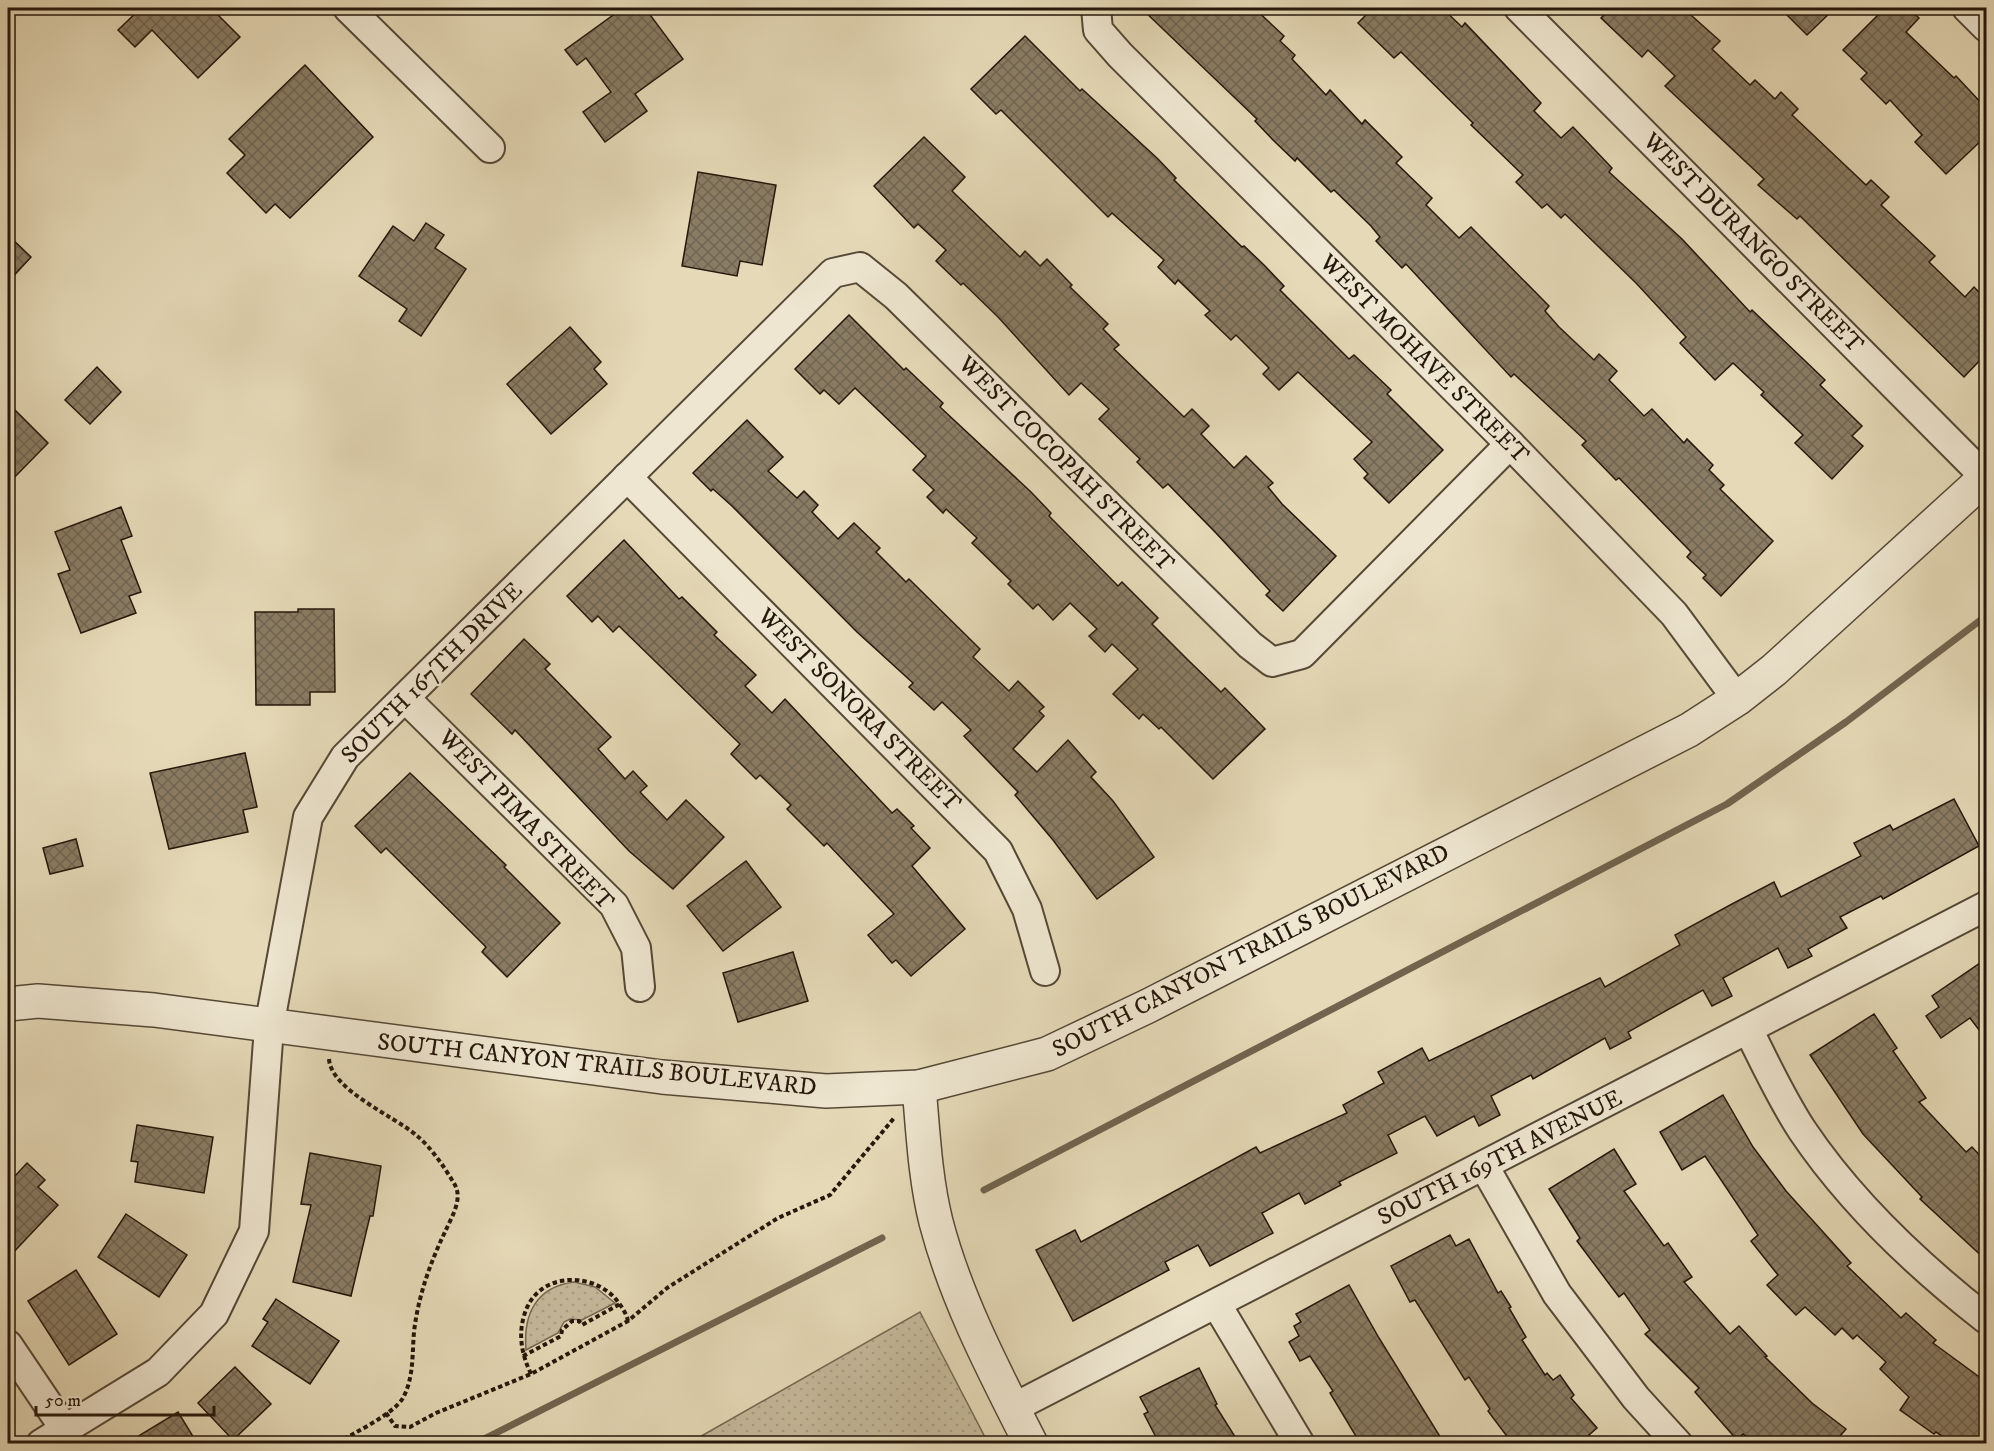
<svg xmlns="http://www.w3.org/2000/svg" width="1994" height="1451" font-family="'IM FELL DW Pica',serif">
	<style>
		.green { fill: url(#green-dots); stroke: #746852; stroke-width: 1.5 }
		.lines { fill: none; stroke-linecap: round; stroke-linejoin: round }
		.stream { stroke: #71644f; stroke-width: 7 }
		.building { fill: url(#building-cross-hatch); stroke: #25170b; stroke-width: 1.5 }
		.minor-casing { stroke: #554836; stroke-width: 32 }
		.tertiary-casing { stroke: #554836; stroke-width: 36 }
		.path { stroke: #25170b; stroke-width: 4; stroke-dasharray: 4.5 3; stroke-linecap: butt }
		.minor { stroke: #eee6d0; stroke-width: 28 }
		.tertiary { stroke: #eee6d0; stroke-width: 33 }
		.labels { text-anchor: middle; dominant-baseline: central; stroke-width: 5; stroke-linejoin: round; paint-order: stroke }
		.street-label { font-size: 24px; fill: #25170b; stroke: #eee6d0 }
	</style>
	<defs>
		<pattern id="green-dots" width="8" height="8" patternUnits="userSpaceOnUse" patternTransform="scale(1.5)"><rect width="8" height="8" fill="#c4b89a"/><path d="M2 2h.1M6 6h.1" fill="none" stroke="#a89d83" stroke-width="1.8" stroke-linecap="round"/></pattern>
		<pattern id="building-cross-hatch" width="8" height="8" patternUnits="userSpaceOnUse" patternTransform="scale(1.5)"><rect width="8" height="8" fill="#897c64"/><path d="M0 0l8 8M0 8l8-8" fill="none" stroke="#706551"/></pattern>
	</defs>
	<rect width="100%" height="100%" fill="#e5d9b7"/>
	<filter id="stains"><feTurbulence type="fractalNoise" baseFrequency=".00333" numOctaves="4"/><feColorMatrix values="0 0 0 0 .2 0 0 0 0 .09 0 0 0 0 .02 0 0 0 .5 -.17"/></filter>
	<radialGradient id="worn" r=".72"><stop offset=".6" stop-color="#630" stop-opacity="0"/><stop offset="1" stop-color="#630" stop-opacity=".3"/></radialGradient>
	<g class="green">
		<path d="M574 1282 595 1287 615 1303 582 1320 570 1319 564 1322 558 1333 526 1350C523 1314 536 1287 574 1282Z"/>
		<polygon points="920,1312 988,1443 689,1443"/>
	</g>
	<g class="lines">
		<g class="stream">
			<polyline points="984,1190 1727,804 1846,722 1986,616"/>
			<polyline points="474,1444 882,1238"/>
		</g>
	</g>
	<g class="building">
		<polygon points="141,8 211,8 240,37 198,78 152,30 135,47 118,30"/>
		<polygon points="623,8 645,8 683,59 635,94 647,111 605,142 583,112 611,92 586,58 577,65 565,50"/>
		<polygon points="1141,8 1254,8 1284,36 1280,41 1295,55 1292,59 1326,95 1330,90 1362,124 1365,120 1402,157 1396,163 1432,198 1426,205 1459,238 1471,227 1549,306 1545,311 1559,327 1594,360 1599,354 1617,371 1609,380 1644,416 1652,409 1684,443 1687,439 1713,465 1709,470 1724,485 1720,489 1773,541 1721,596 1703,578 1706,575 1687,557 1691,552 1619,478 1616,480 1582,445 1586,441 1514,374 1511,377 1406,264 1402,268 1376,241 1380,237 1371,226 1334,190 1331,192 1297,158 1295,161 1274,141 1255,121 1257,119"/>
		<polygon points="1373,8 1442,8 1462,27 1465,23 1541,103 1534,111 1561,138 1573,127 1612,168 1609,172 1682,239 1750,312 1752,310 1825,380 1820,385 1862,426 1852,436 1863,446 1832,479 1795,443 1803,435 1761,395 1764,392 1733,363 1715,380 1680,343 1686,337 1636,283 1565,214 1561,218 1547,204 1542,208 1516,182 1523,175 1471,125 1473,123 1401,52 1394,58 1358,23"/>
		<polygon points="1611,8 1683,8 1720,41 1712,49 1750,85 1755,80 1775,99 1781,92 1798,109 1792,115 1866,185 1871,180 1889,197 1881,205 1935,256 1929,262 1965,297 1974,287 1986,299 1986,354 1964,377 1800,216 1797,219 1758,185 1764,179 1665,86 1675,76 1648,50 1642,57 1601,18"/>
		<polygon points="1780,8 1835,8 1807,35"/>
		<polygon points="1885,8 1908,8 1919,18 1906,32 1954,78 1956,76 1986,108 1986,136 1946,174 1915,142 1922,135 1890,100 1886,104 1861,79 1867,73 1843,50"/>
		<polygon points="1025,36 1080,91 1082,89 1158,159 1176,178 1174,180 1242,247 1244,246 1264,265 1284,286 1280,290 1349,359 1354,355 1391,390 1387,394 1443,450 1389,503 1364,478 1368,474 1354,459 1372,442 1298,372 1279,390 1263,374 1269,368 1236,335 1231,340 1205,315 1210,311 1178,280 1175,284 1158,267 1164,260 1112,213 1108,217 1001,110 996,114 971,89"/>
		<polygon points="305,65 373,137 290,218 275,204 266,213 227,173 245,155 229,139"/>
		<polygon points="924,137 965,177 952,191 1020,257 1025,251 1040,266 1047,259 1072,285 1070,287 1108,324 1103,329 1119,345 1114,349 1184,417 1192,409 1209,426 1201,434 1234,468 1246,456 1273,483 1268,487 1282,504 1336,556 1283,611 1266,595 1270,591 1215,532 1168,484 1163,488 1137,462 1140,459 1099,419 1109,409 1081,383 1069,395 998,317 963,283 961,285 936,261 946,250 918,224 914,228 874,186"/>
		<polygon points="698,172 776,185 762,265 740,261 737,276 682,266"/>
		<polygon points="426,223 444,235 435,248 466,269 421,336 399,321 407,309 359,276 393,226 414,241"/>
		<polygon points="8,235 31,257 8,282"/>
		<polygon points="849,315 904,370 906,368 943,403 940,407 1031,492 1051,513 1049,516 1118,586 1122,582 1158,618 1152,624 1188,660 1221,692 1225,688 1265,729 1213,779 1161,727 1159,729 1143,714 1139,719 1113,694 1138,669 1112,644 1105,652 1089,636 1097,629 1070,603 1053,620 1038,604 1033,609 1008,584 1011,581 972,543 977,538 946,509 943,513 927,497 934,490 913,470 926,456 855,388 839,404 824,390 820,394 795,369"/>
		<polygon points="570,327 601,362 594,369 607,384 551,434 507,384"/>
		<polygon points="97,367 121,392 90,424 65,400"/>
		<polygon points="8,403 48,443 8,484"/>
		<polygon points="747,420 783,457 768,471 797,498 804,491 818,505 812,512 838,539 854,523 880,548 876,552 906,582 909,579 980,649 973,657 1009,691 1018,681 1044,707 1039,711 1044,716 1013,749 1037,772 1068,740 1096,772 1091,777 1113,801 1154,857 1097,899 1053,840 1015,795 1018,792 964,736 971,730 942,702 934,710 909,687 913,683 857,632 732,506 713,489 711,491 693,473"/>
		<polygon points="121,507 132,536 121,540 141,592 129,596 136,613 81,633 58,574 70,570 55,532"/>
		<polygon points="624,540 679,599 682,597 717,632 714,635 756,675 745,686 772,713 785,699 892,813 897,809 914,826 911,828 930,848 912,866 965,929 911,976 896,960 892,963 868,935 894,914 827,843 824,846 787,809 791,805 760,775 756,779 731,754 740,744 619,626 613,632 598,616 592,622 567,596"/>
		<polygon points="298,609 334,609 335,692 310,692 310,705 256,705 255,612 298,612"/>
		<polygon points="524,639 550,664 545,669 611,737 598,749 625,779 633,771 647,786 640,792 667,820 686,800 724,837 673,889 629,851 515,730 512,734 471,694"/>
		<polygon points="245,753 257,807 243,810 248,832 169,849 150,773"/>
		<polygon points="410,773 506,865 504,867 560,923 507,977 482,952 486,947 471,932 386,848 381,853 355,826"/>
		<polygon points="1954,799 1979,846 1883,899 1881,896 1840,917 1847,928 1808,949 1812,956 1788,968 1778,948 1723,978 1732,996 1712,1006 1703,990 1628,1032 1631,1038 1610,1049 1605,1038 1533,1079 1531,1075 1491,1096 1500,1115 1479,1126 1474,1116 1437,1136 1425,1116 1388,1135 1397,1153 1339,1182 1341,1185 1305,1204 1299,1193 1262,1213 1273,1233 1210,1266 1198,1245 1165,1262 1169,1270 1073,1321 1036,1250 1075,1230 1081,1242 1256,1147 1260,1153 1347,1113 1343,1105 1384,1083 1378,1072 1422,1048 1429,1061 1600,978 1605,987 1680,945 1675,935 1732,904 1774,882 1781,897 1861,856 1854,843 1890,825 1893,830"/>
		<polygon points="76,839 83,866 50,874 43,848"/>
		<polygon points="746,861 781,907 723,951 687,906"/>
		<polygon points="793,952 808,1001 738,1022 723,973"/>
		<polygon points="1986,959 1986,1039 1970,1018 1941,1038 1926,1016 1939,1007 1932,996"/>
		<polygon points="1874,1014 1897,1048 1893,1051 1926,1098 1919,1102 1966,1152 1972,1147 1986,1162 1986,1260 1920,1199 1922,1197 1863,1134 1810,1055"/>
		<polygon points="1723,1095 1753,1147 1786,1191 1851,1263 1847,1266 1901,1318 1906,1313 1936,1340 1933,1343 1986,1382 1986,1443 1953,1443 1936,1432 1934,1434 1900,1410 1909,1397 1880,1369 1886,1362 1857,1335 1853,1339 1842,1328 1835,1335 1805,1307 1796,1315 1767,1285 1778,1275 1751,1241 1758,1235 1705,1156 1682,1170 1660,1132"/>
		<polygon points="137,1125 213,1137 204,1193 135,1182 138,1162 131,1161"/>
		<polygon points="1614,1149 1636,1184 1624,1191 1664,1246 1668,1243 1692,1277 1684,1282 1730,1334 1739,1326 1767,1356 1765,1357 1812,1403 1846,1429 1834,1443 1754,1443 1743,1434 1737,1440 1695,1392 1699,1388 1645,1334 1650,1330 1624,1293 1619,1297 1577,1241 1580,1238 1549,1189"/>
		<polygon points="310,1153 381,1166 373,1216 370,1216 351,1296 293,1282 311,1205 301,1204"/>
		<polygon points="27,1163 45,1180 38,1187 58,1205 8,1258 8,1164 15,1176"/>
		<polygon points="126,1214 187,1255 159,1297 98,1257"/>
		<polygon points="1450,1235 1456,1246 1469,1239 1498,1293 1501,1291 1511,1307 1509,1308 1526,1337 1522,1340 1545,1375 1547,1373 1553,1380 1560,1375 1574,1395 1571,1398 1597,1428 1589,1435 1596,1443 1512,1443 1488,1411 1490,1409 1469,1377 1465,1380 1415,1300 1410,1302 1391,1266"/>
		<polygon points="76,1270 117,1334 69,1365 28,1301"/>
		<polygon points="1349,1285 1379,1338 1444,1443 1360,1443 1330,1393 1333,1391 1310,1356 1300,1361 1289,1342 1299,1336 1294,1326 1301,1322 1296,1314"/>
		<polygon points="276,1299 339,1341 310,1384 252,1346 268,1322 263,1319"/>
		<polygon points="235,1367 271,1404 233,1440 198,1403"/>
		<polygon points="1199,1368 1217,1404 1215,1405 1239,1443 1159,1443 1144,1414 1148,1412 1140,1397"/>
		<polygon points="178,1412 197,1443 127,1443"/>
	</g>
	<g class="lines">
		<g class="minor-casing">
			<g id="minor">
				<polyline points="348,8 490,148"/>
				<polyline points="1096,8 1098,30 1120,55 1510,444 1674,614 1737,699"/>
				<polyline points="1519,8 1986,478"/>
				<polyline points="1967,8 1986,27"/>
				<polyline points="627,477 998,851 1027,909 1045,971"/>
				<polyline points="405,698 614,905 636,948 640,987"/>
				<path d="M1748 1029C1765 1063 1781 1098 1802 1130 1851 1203 1917 1265 1986 1319"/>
				<polyline points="1484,1166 1557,1294 1636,1398 1678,1444"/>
				<polyline points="1217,1305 1300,1444"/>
				<polyline points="8,1345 64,1428"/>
				<polyline points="1013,1408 1986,906"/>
				<polyline points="41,1444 158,1372 214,1314 254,1231 269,1027 308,817 345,757 833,273 860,267 896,296 1250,645 1272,662 1302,654 1510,444"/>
			</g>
		</g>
		<g class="tertiary-casing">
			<g id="tertiary">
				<polyline points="8,1004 38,1001 154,1010 662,1077 826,1091 919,1087 1047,1054 1148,1006 1689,730 1737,699 1774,670 1986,477"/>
				<path d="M919 1087C923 1131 925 1178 936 1222 956 1299 995 1373 1031 1444"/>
			</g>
		</g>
		<g class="path">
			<path d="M329 1059C331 1090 394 1116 416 1135 431 1147 445 1168 455 1185 463 1200 451 1218 445 1232 430 1263 418 1297 414 1332 412 1355 414 1377 403 1398 394 1414 352 1434 335 1444"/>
			<polyline points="523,1356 561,1336 562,1330 572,1321 579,1321 582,1325 620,1304"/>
			<path d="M531 1374C522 1355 518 1336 524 1316 535 1274 587 1270 614 1297 620 1304 626 1312 628 1321"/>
			<polyline points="386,1413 395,1426 410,1427 436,1413 531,1374 628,1321 667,1288 778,1218 830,1195 894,1118"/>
		</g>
		<use href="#minor" class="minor"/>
		<use href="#tertiary" class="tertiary"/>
	</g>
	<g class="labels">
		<g class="street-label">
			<text transform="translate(1753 243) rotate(45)">WEST DURANGO STREET</text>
			<text transform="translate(1424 359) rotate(45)">WEST MOHAVE STREET</text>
			<text transform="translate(1066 464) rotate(45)">WEST COCOPAH STREET</text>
			<text transform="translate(432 673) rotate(-45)">SOUTH 167TH DRIVE</text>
			<text transform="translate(859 710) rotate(45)">WEST SONORA STREET</text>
			<text transform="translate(526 820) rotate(46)">WEST PIMA STREET</text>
			<text transform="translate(1251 951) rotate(-27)">SOUTH CANYON TRAILS BOULEVARD</text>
			<text transform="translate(597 1065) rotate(6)">SOUTH CANYON TRAILS BOULEVARD</text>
			<text transform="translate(1500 1158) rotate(-27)">SOUTH 169TH AVENUE</text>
		</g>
	</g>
	<rect width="1994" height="1451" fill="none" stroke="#e5d9b7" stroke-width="30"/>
	<rect x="9" y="9" width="1976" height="1433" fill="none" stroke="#25170b" stroke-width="3"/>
	<rect x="15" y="15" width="1964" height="1421" fill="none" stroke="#25170b" stroke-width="1.5"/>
	<path d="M36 1406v9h178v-9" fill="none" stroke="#25170b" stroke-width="3"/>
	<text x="45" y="1406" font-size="18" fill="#25170b" stroke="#eee6d0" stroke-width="4.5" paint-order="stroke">50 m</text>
	<rect width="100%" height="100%" filter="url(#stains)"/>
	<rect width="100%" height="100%" fill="url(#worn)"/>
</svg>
